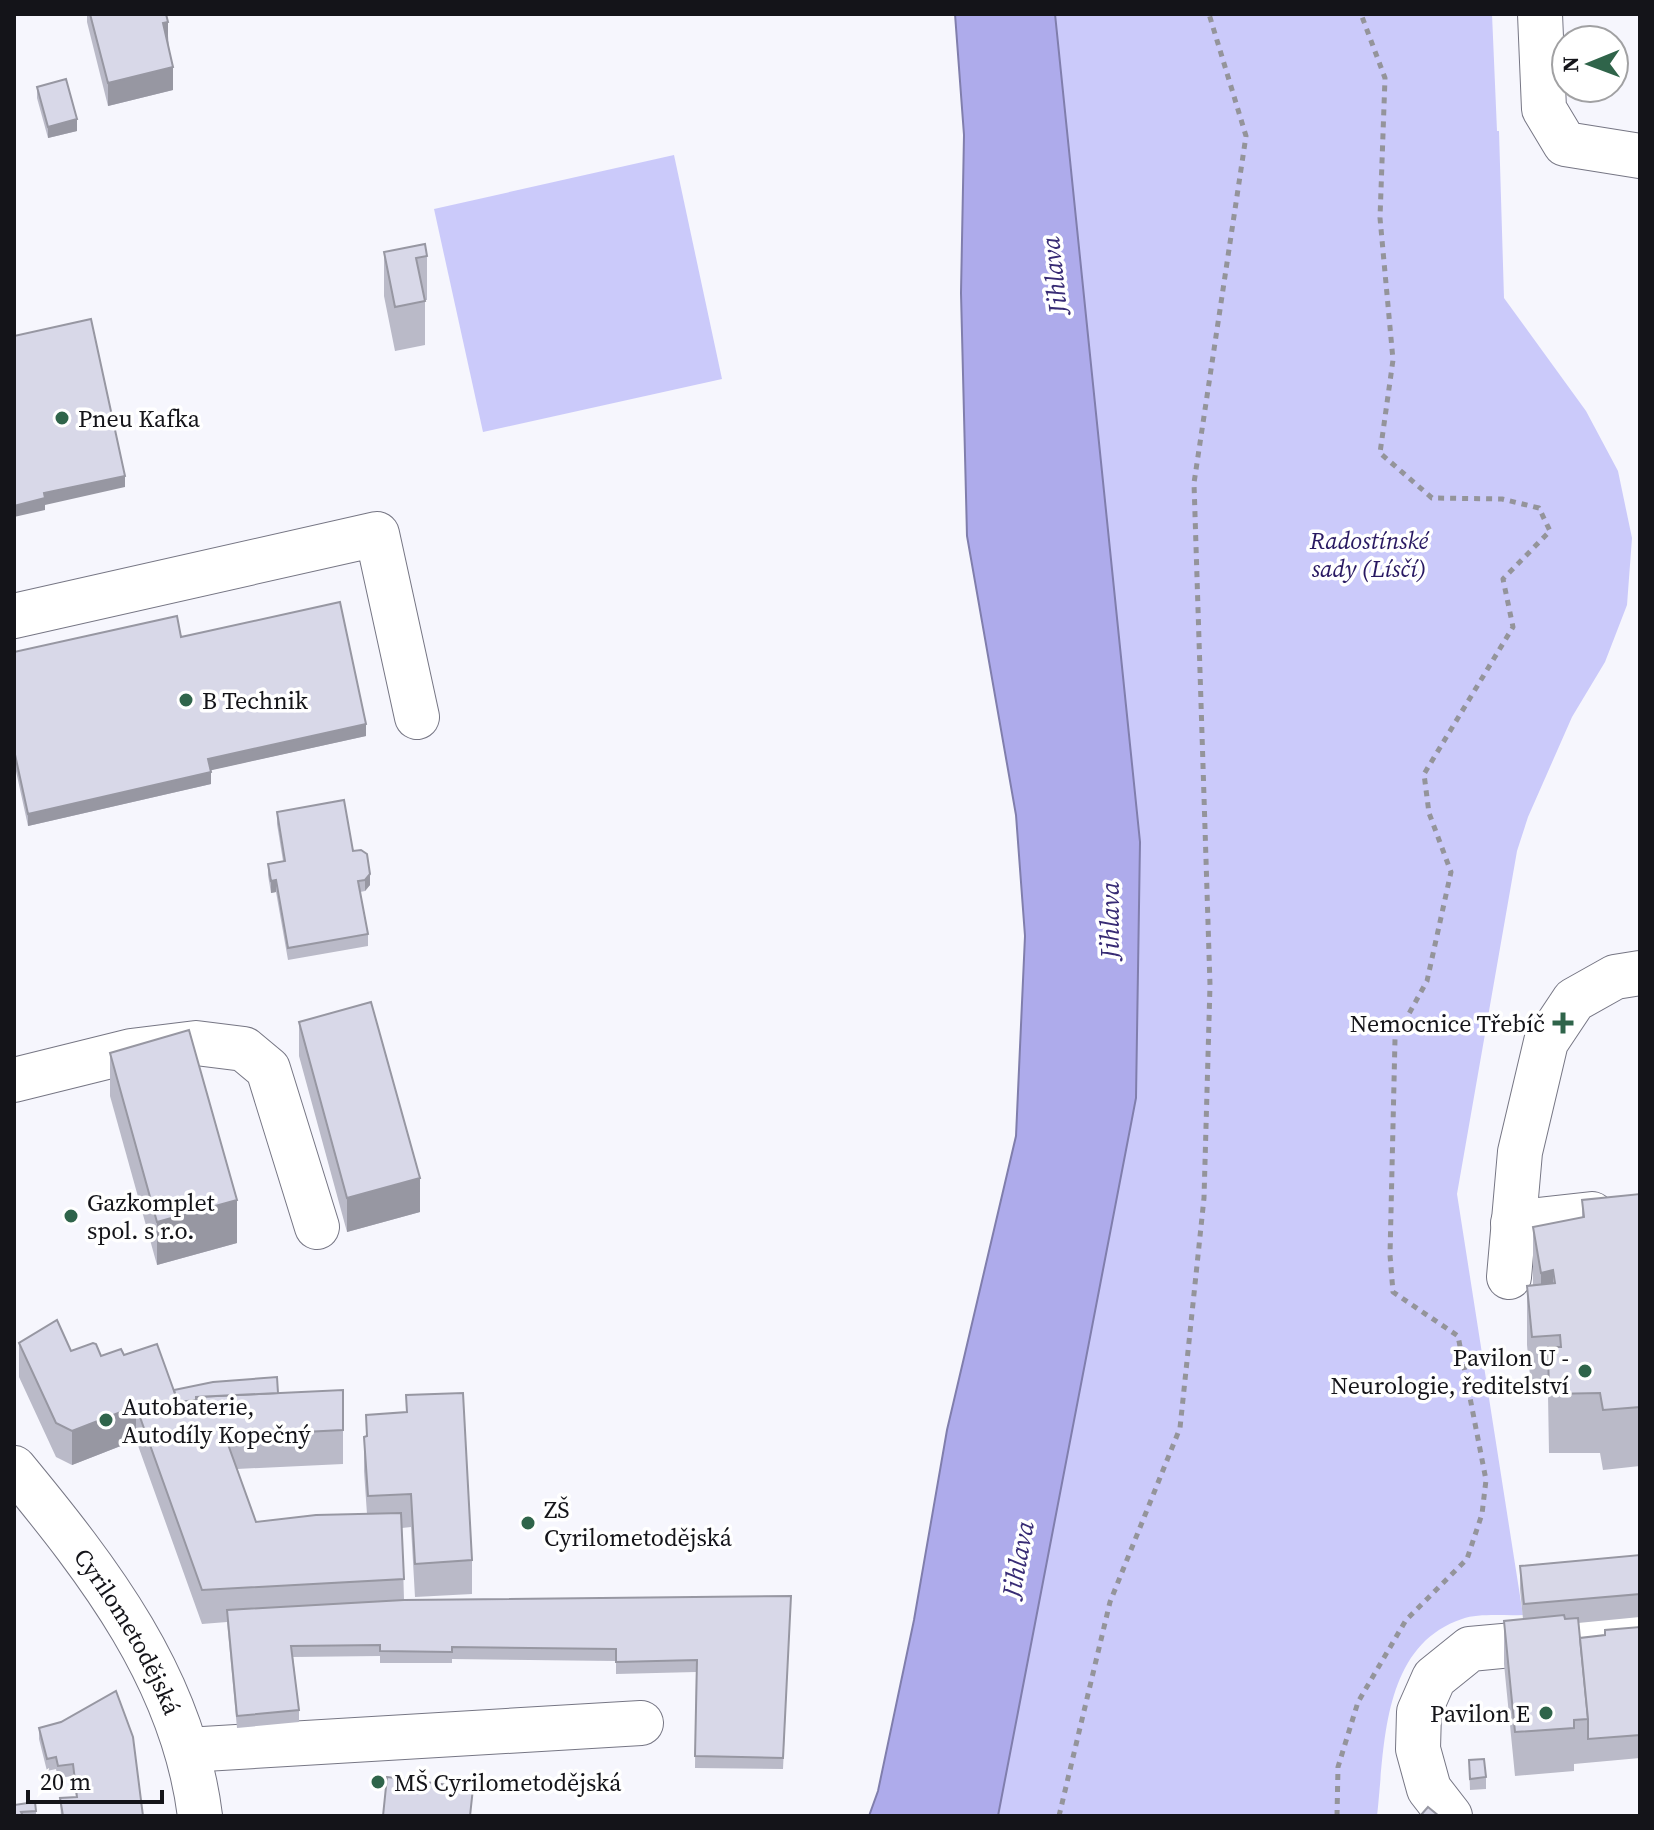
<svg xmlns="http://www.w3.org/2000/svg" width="1654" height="1830" font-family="'Source Serif 4',serif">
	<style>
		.green { fill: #cbcafa }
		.water { fill: #aeabeb; stroke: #807eac; stroke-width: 2 }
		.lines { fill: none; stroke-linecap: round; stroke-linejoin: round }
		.minor-casing { stroke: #767684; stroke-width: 46 }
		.path { stroke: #94949a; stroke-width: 5; stroke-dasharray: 6 6; stroke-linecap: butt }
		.minor { stroke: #fff; stroke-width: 44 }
		.wall { fill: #babac8 }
		.shaded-wall { fill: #9797a2 }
		.building { fill: #d8d8e8; stroke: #9797a2; stroke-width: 2 }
		.poi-dot { fill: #2f644a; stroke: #fff; stroke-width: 3 }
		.labels { text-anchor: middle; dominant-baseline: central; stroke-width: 7; stroke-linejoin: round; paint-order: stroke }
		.poi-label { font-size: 24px; fill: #141419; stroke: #fff; text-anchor: start }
		.park-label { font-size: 24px; font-style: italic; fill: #291962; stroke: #fff }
		.street-label { font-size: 24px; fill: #141419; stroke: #fff }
		.water-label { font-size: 26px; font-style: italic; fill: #372b74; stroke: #fff }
	</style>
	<rect width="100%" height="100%" fill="#f6f6fd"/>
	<g class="green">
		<path d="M1055 14H1492L1497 131H1499L1504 298 1586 411 1618 471 1632 538 1627 605 1605 662 1572 717 1528 817 1517 851 1457 1194 1523 1615C1504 1616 1479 1613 1462 1619 1381 1646 1385 1747 1377 1816H998L1136 1098 1140 842Z"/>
		<polygon points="674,155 722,379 483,432 434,209"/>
	</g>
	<polygon class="water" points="955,14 1055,14 1140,842 1136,1098 998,1816 869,1816 878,1791 914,1620 947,1430 1016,1136 1025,936 1016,815 967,536 961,293 964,135"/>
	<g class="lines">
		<g class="minor-casing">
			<g id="minor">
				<polyline points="1540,14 1544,109 1565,144 1640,156"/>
				<polyline points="14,616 377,534 417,717"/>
				<polyline points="14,1080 131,1051 196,1043 244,1049 268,1069 317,1227"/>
				<polyline points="1513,1223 1592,1214"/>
				<polyline points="1509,1277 1520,1152 1546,1042 1574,1000 1615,977 1640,973"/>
				<path id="s1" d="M14 1468C99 1571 183 1679 200 1816"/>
				<polyline points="187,1750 641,1723"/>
				<polyline points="1450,1816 1429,1789 1418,1749 1419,1712 1434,1678 1470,1649 1640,1633"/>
			</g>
		</g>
		<g class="path">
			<polyline points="1059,1816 1110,1602 1180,1428 1204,1198 1210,985 1194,483 1246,136 1209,14"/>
			<polyline points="1337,1816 1338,1767 1358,1702 1406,1620 1467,1559 1482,1514 1486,1480 1458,1336 1393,1292 1390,1255 1395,1039 1427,981 1451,872 1429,813 1424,774 1513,627 1503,579 1550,531 1539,508 1502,499 1432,498 1380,453 1393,360 1380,218 1385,78 1361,14"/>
		</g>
		<use href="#minor" class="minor"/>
	</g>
	<g class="wall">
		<polygon points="87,14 166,14 173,90 108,106 87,22"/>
		<polygon points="37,87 77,131 48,138 37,98"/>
		<polygon points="384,252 427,256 427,300 425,300 425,345 395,351 384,296"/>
		<polygon points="181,637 366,736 210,770 211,784 28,826 14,762 14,652"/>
		<polygon points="277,812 353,851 370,885 365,891 360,892 368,934 368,946 288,960 276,892 271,893 268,875 268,864 283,861 277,824"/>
		<polygon points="299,1022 420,1212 347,1232 299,1056"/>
		<polygon points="110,1053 237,1243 157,1265 110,1096"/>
		<polygon points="1640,1194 1640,1466 1603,1470 1600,1453 1549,1453 1548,1395 1532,1396 1527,1345 1527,1286 1533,1285 1533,1227 1582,1218 1582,1200"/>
		<polygon points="19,1343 101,1356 124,1355 174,1390 278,1393 343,1390 343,1464 237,1469 256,1522 367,1514 364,1471 364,1437 366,1437 366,1415 472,1560 472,1594 415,1597 411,1527 402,1528 404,1600 791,1596 783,1769 695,1768 696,1672 616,1674 616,1661 452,1659 452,1663 380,1663 380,1656 293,1657 299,1710 299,1722 237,1728 227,1622 202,1624 136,1440 72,1465 56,1457 19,1377"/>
		<polygon points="1640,1555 1640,1617 1578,1623 1580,1638 1605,1635 1640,1627 1640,1758 1574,1764 1574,1771 1515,1776 1504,1664 1504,1621 1523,1619 1520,1589 1520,1566"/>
		<polygon points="39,1728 143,1816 61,1816 60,1798 76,1797 73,1776 58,1778 56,1769 47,1771 39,1739"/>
		<polygon points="1469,1760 1486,1777 1486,1789 1470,1790"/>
		<polygon points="14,1805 36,1811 36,1816 14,1816"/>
	</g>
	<g class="shaded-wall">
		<polygon points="168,22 168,45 163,23"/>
		<polygon points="173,67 173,90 108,106 108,83"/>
		<polygon points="77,119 77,131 48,138 48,127"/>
		<polygon points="125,476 125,487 45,505 45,510 14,517 14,506 44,493"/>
		<polygon points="366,724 366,736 208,771 208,759"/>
		<polygon points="211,772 211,784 28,826 28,814"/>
		<polygon points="370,874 370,885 365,891 365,880"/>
		<polygon points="276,880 276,892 271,893 271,881"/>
		<polygon points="420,1178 420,1212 347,1232 347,1198"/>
		<polygon points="237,1200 237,1243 157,1265 157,1222"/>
		<polygon points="1553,1270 1553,1330 1541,1332 1541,1273"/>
		<polygon points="136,1406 136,1440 72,1465 72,1431"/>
	</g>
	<g class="building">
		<polygon points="90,14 166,14 168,22 163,23 173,67 108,83"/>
		<polygon points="66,79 77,119 48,127 37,87"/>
		<polygon points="425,244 427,256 416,258 425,301 395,307 384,252"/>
		<polygon points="91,319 125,476 44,493 45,498 14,506 14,336"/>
		<polygon points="340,602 366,724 208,759 211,772 28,814 14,750 14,652 177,616 181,637"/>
		<polygon points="344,800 353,851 361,850 367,854 370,874 365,880 358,881 368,934 288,948 276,880 271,881 268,864 285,861 277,812"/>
		<polygon points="371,1002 420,1178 347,1198 299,1022"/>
		<polygon points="189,1030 237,1200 157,1222 110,1053"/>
		<polygon points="1640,1194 1640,1407 1603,1410 1600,1393 1549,1394 1548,1347 1561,1347 1560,1335 1532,1337 1527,1286 1555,1283 1553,1270 1541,1273 1533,1227 1584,1217 1582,1200"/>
		<polygon points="57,1320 71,1351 93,1343 96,1344 101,1356 121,1349 124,1355 157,1344 178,1402 197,1400 196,1397 343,1390 343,1430 225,1436 256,1522 316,1515 401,1513 404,1579 202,1590 136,1406 72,1431 56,1423 19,1343"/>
		<polygon points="277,1377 278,1393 196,1397 196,1400 178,1402 174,1390 213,1382"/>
		<polygon points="463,1393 472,1560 415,1564 411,1494 368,1496 364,1437 367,1436 366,1415 407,1412 406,1395"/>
		<polygon points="1640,1555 1640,1594 1524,1604 1520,1566"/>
		<polygon points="791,1596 783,1758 695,1756 697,1660 616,1662 616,1649 452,1647 452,1652 380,1651 380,1645 291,1646 299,1710 237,1716 227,1610 404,1600"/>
		<polygon points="1564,1615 1565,1619 1578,1618 1588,1719 1574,1720 1574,1728 1515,1732 1504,1621"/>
		<polygon points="1640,1627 1640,1735 1588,1739 1588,1719 1580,1638 1605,1635 1605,1630"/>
		<polygon points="116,1691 133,1737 143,1816 63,1816 60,1798 77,1797 73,1764 58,1766 56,1757 47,1759 39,1728 61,1722"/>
		<polygon points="1484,1759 1486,1777 1470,1779 1469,1760"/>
		<polygon points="387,1777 473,1788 470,1816 383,1816"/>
		<polygon points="35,1802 36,1811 21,1812 23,1816 14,1816 14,1805"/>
		<polygon points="1428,1807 1439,1816 1420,1816"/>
	</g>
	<g class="poi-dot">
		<circle cx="62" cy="418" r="8"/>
		<circle cx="186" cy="700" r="8"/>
		<path d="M1559 1011h8v8h8v8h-8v8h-8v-8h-8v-8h8z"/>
		<circle cx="71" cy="1216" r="8"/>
		<circle cx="1585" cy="1371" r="8"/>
		<circle cx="106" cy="1420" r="8"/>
		<circle cx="528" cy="1523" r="8"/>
		<circle cx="1546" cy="1713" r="8"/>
		<circle cx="378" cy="1782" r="8"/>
	</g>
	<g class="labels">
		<g class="poi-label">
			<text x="78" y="418">Pneu Kafka</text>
			<text x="202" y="700">B Technik</text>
			<text x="1545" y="1023" text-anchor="end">Nemocnice Třebíč</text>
			<text x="87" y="1202">Gazkomplet<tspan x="87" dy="28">spol. s r.o.</tspan></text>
			<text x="1569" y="1357" text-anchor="end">Pavilon U -<tspan x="1569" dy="28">Neurologie, ředitelství</tspan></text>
			<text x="122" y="1406">Autobaterie,<tspan x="122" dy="28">Autodíly Kopečný</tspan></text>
			<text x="544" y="1509">ZŠ<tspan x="544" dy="28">Cyrilometodějská</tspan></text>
			<text x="1530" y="1713" text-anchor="end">Pavilon E</text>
			<text x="394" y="1782">MŠ Cyrilometodějská</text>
		</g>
		<g class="park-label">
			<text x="1369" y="540">Radostínské<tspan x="1369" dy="28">sady (Lísčí)</tspan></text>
		</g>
		<g class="street-label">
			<text stroke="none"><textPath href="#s1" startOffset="200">Cyrilometodějská</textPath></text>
		</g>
		<g class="water-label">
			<text transform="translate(1054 275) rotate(-96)">Jihlava</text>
			<text transform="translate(1110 920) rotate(-90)">Jihlava</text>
			<text transform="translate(1018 1559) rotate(-79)">Jihlava</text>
		</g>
	</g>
	<rect width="1654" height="1830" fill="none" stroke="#141419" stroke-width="32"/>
	<g transform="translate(1590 64) rotate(269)"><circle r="38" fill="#ffffff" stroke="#a1a1a3" stroke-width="2"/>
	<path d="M0-6L14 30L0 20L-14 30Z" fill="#2f644a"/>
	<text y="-12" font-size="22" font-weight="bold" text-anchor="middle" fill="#141419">N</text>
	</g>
	<path d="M28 1790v12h134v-12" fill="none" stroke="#141419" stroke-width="4"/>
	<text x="40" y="1790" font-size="24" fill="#141419" stroke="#ffffff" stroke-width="6" paint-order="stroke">20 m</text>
</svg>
